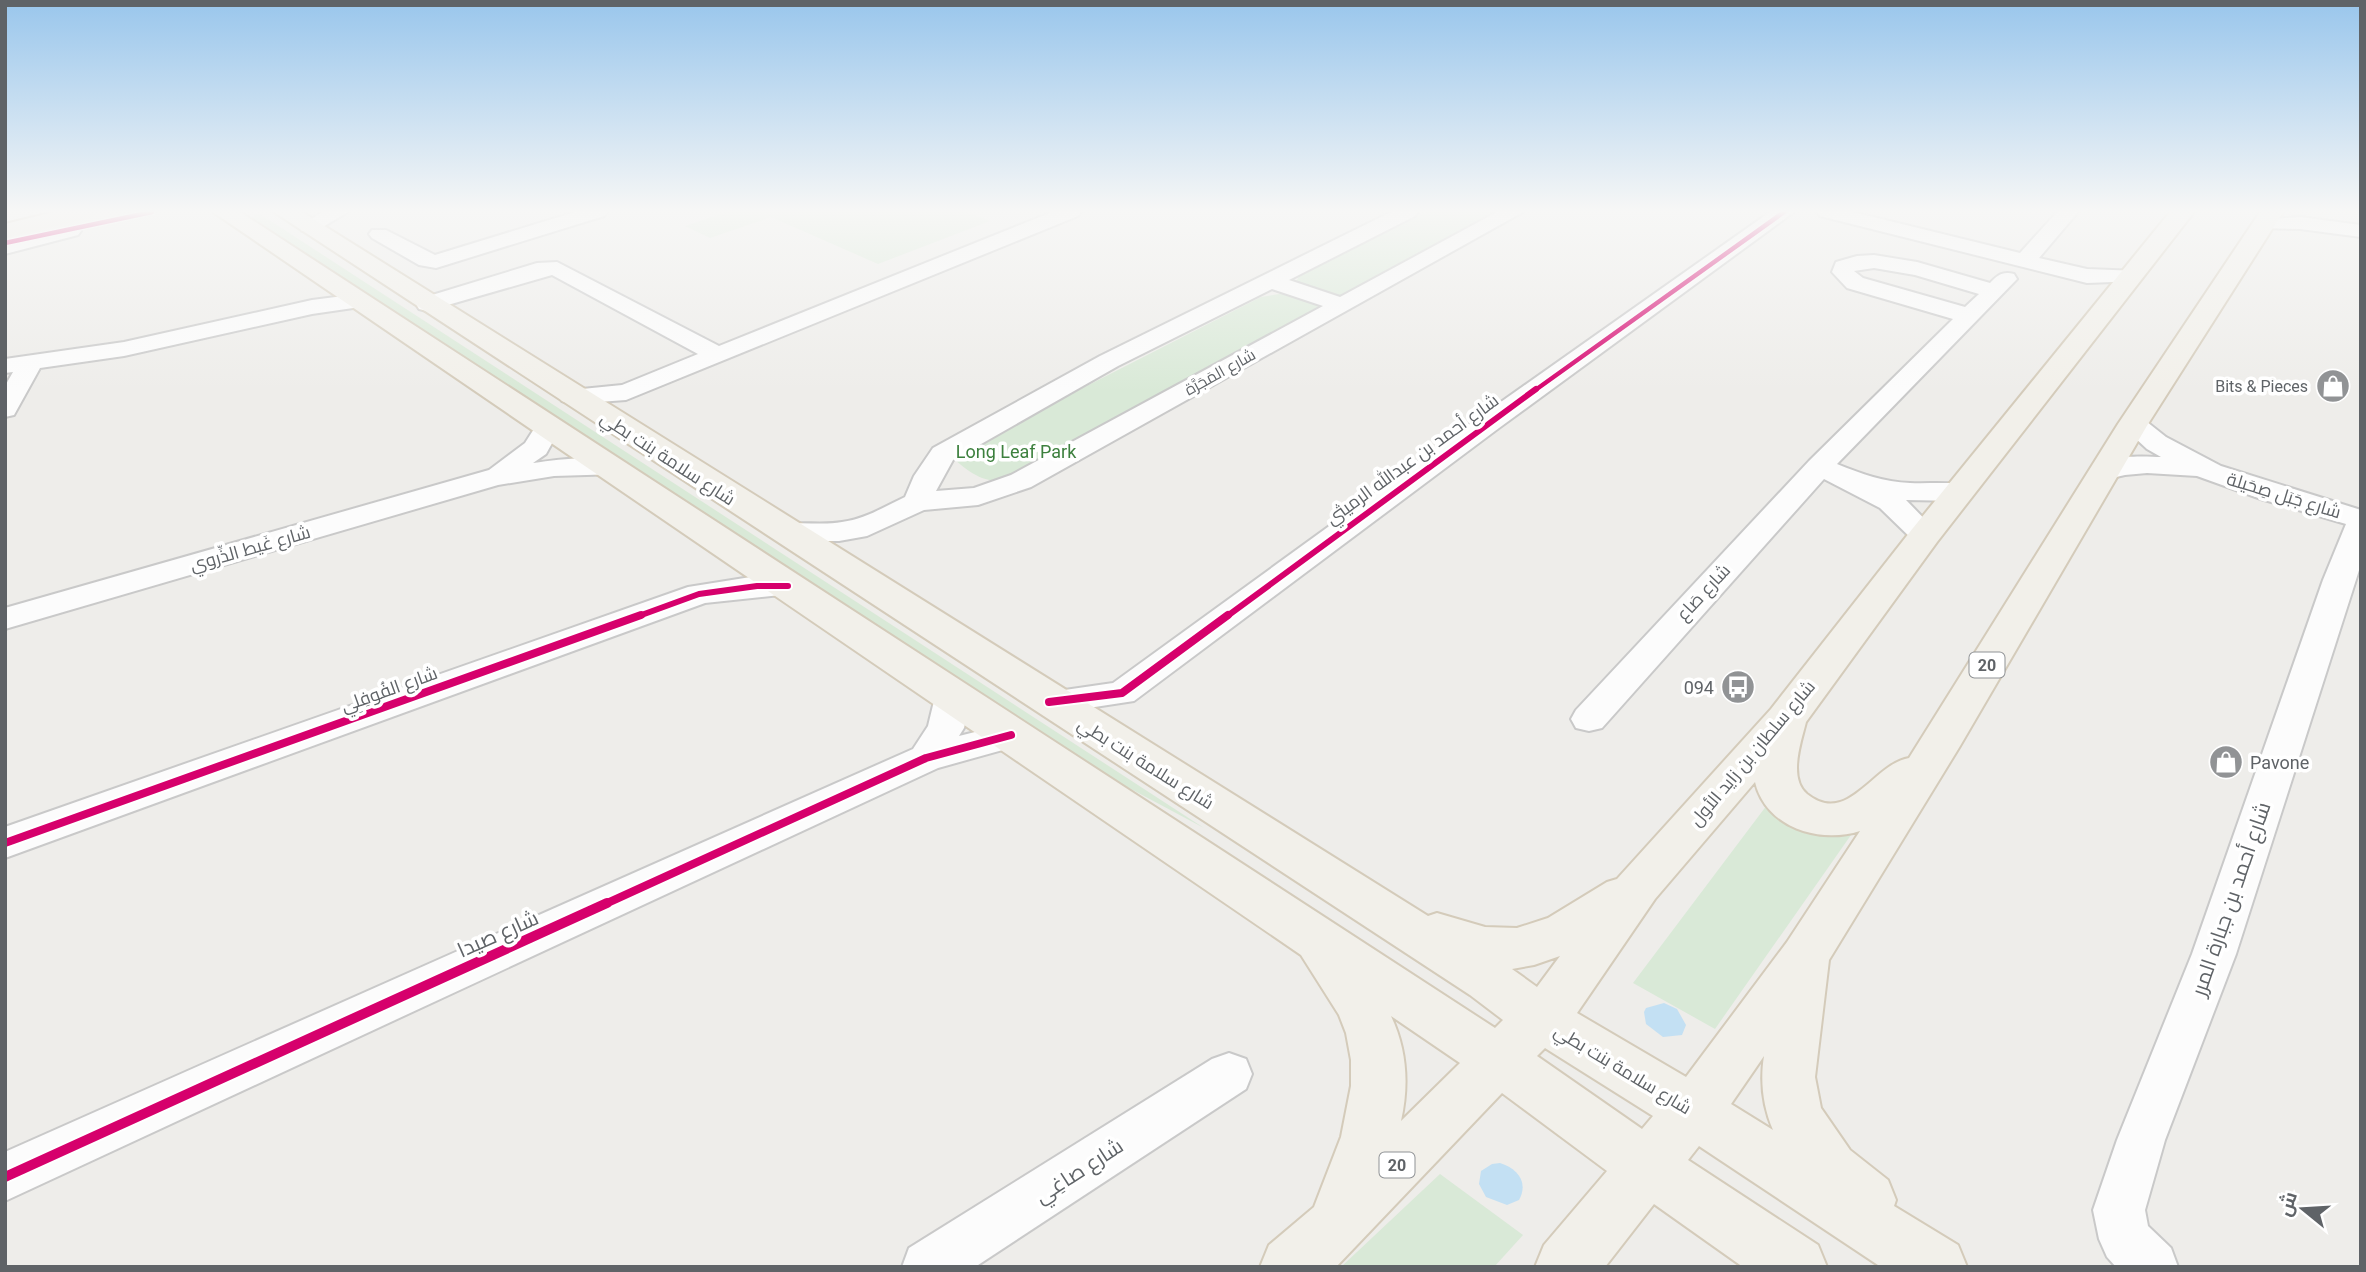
<svg xmlns="http://www.w3.org/2000/svg" width="2366" height="1272" font-family="Roboto,Cairo,sans-serif">
	<style>
		.green { fill: #d9e9d7 }
		.water { fill: #c3e0f3 }
		.lines { fill: none; stroke-linecap: round; stroke-linejoin: round }
		.minor-casing { stroke: #c9c9c9; stroke-width: 4 }
		.major-casing { stroke: #d4cbba; stroke-width: 4 }
		.highway-casing { stroke: #c3b49a; stroke-width: 4 }
		.minor { fill: #fcfcfc; fill-rule: evenodd }
		.major { fill: #f2f0ea; fill-rule: evenodd }
		.highway { fill: #efebe3; fill-rule: evenodd }
		.cycleway-far3-casing { stroke: #fff; stroke-width: 7 }
		.cycleway-far2-casing { stroke: #fff; stroke-width: 10 }
		.cycleway-far1-casing { stroke: #fff; stroke-width: 12 }
		.cycleway-casing { stroke: #fff; stroke-width: 14 }
		.cycleway-far3 { stroke: #d6006c; stroke-width: 4.5 }
		.cycleway-far2 { stroke: #d6006c; stroke-width: 6 }
		.cycleway-far1 { stroke: #d6006c; stroke-width: 8 }
		.cycleway { stroke: #d6006c; stroke-width: 10 }
		.labels { text-anchor: middle; dominant-baseline: central; stroke-width: 7; stroke-linejoin: round; paint-order: stroke }
		.far-street-label { font-size: 16px; fill: #5f6367; stroke: #fff }
		.far-poi-label { font-size: 16px; fill: #5f6367; stroke: #fff; text-anchor: end }
		.shield { fill: #fff; stroke: #8f9295; stroke-width: 2 }
		.shield-label { font-size: 16px; font-weight: bold; fill: #5f6367 }
		.park-label { font-size: 18px; fill: #3d803e; stroke: #fff }
		.street-label { font-size: 18px; fill: #5f6367; stroke: #fff }
		.poi-label { font-size: 18px; fill: #5f6367; stroke: #fff; text-anchor: end }
		.near-street-label { font-size: 21px; fill: #5f6367; stroke: #fff }
	</style>
	<rect width="100%" height="100%" fill="#eeedea"/>
	<g class="green">
		<polygon points="726,212 968,212 990,221 878,264 771,217 710,238 685,226"/>
		<polygon points="1425,212 1506,212 1344,297 1334,297 1296,282 1299,276"/>
		<polygon points="260,214 1204,828 1056,749 787,580 252,220 254,215"/>
		<path d="M1285 293 1316 303 1319 309 1019 480C988 483 978 480 954 459L961 450 1261 297Z"/>
		<polygon points="1770,801 1829,834 1851,835 1715,1029 1633,983"/>
		<polygon points="1440,1174 1523,1235 1494,1267 1341,1267"/>
	</g>
	<g class="water">
		<polygon points="1664,1003 1677,1009 1686,1025 1682,1035 1663,1037 1646,1024 1644,1012 1646,1008"/>
		<path d="M1500 1163C1517 1168 1529 1182 1519 1200L1507 1205 1486 1197 1479 1184 1481 1171 1492 1164Z"/>
	</g>
	<g class="lines">
		<g class="minor-casing">
			<g id="minor">
				<polygon points="322,212 348,212 316,231 302,231 299,227"/>
				<polygon points="575,212 607,212 604,216 436,268 419,265 372,238 369,234 372,230 386,230 435,255"/>
				<polygon points="1052,212 1081,212 1078,216 626,400 571,404 562,401 558,396 562,391 622,385 698,354 552,275 427,311 419,309 416,304 419,299 537,263 557,262 719,346"/>
				<path d="M1391 212H1418L1415 216 1289 280 1340 297 1497 212H1523L1031 487 978 505 924 510 867 536 839 541H785L774 538 770 532 774 526C797 520 820 526 842 522 865 519 884 507 905 497L914 476 933 448 1100 356ZM1272 289 1323 306 1011 475 974 488 936 491 953 460 1118 366Z"/>
				<polygon points="1770,212 1794,212 1499,428 1134,701 1049,714 1037,710 1031,702 1037,694 1113,683 1481,416"/>
				<polygon points="1817,212 1853,212 2020,253 2057,212 2078,212 2039,258 2087,269 2139,271 2142,276 2139,281 2087,283 1820,216"/>
				<polygon points="2300,217 2361,225 2361,237 2300,229 2258,228 2255,224 2258,220"/>
				<polygon points="71,225 78,227 81,231 78,235 5,254 5,242"/>
				<path d="M1874 255 1917 262 1990 283C1998 275 2002 271 2014 274L2017 279 1837 464C1862 474 1884 482 1910 483 1930 484 1951 481 1970 486L1974 492 1970 498 1960 501 1906 500 1940 535 1936 541 1925 544 1914 541 1880 508 1824 479 1602 728 1589 731 1576 728 1571 719 1576 710 1809 461 1953 319 1847 288 1832 272 1836 262 1857 256ZM1874 268 1915 275 1979 294 1965 307 1863 278 1854 271Z"/>
				<polygon points="359,294 367,296 370,301 367,306 312,314 124,356 40,368 14,415 5,417 5,386 13,372 5,373 5,359 124,342 312,300"/>
				<path d="M2133 416 2142 418 2166 437 2221 466 2361 510V564L2236 954 2165 1140 2145 1210 2148 1226 2171 1248 2178 1267H2116L2107 1257 2099 1239 2093 1210 2117 1140 2192 954 2323 580 2346 524 2261 499 2197 476 2147 473 2125 475 2103 480 2093 478 2089 472C2101 454 2141 456 2161 457L2147 449 2120 424 2124 418Z"/>
				<path d="M548 419 557 421 561 427 546 454 533 463C560 459 592 455 619 462L623 468 619 474 554 476 498 485 5 629V608L489 470 525 443 539 421Z"/>
				<polygon points="757,576 799,579 804,586 799,593 705,603 5,858 5,827 688,587"/>
				<polygon points="953,685 965,689 971,697 964,728 959,736 1011,723 1024,726 1029,735 1024,744 938,768 5,1201 5,1152 913,749 928,726 935,697 941,689"/>
				<polygon points="1229,1053 1246,1059 1252,1074 1246,1089 975,1267 902,1267 909,1248 1212,1059"/>
			</g>
		</g>
		<g class="major-casing">
			<g id="major">
				<polygon points="87,212 129,212 126,217 5,246 5,232"/>
				<path d="M213 212H240L1495 1028 1503 1020 1470 995 274 212H302L1428 916 1437 913 1485 927 1517 928 1548 918 1607 882 1617 879 1771 709 1913 528 2170 212H2194L1937 542 1806 722C1801 742 1788 778 1807 794 1848 827 1873 764 1909 758L2118 424 2260 212H2283L2148 424 1960 746 1829 960 1815 1077 1821 1108 1850 1150 1888 1180 1896 1200 1894 1206 1958 1245 1967 1267H1881L1699 1146 1688 1160 1818 1245 1827 1267H1743L1654 1204 1605 1267H1535L1544 1245 1607 1171 1502 1093 1336 1267H1260L1269 1245 1314 1207 1341 1137 1351 1086V1060L1346 1033 1339 1015 1301 955ZM1755 782C1766 828 1820 844 1860 831L1787 942 1686 1077 1577 1013 1655 899ZM1560 956 1537 987 1512 969 1534 965ZM1391 1016 1460 1063 1401 1121C1409 1085 1407 1050 1391 1016ZM1545 1048 1653 1116 1642 1129 1537 1056ZM1764 1056C1760 1081 1763 1107 1773 1130L1731 1104Z"/>
			</g>
		</g>
		<g class="highway-casing">
			<polygon id="highway" points="54,212 97,212 94,217 5,238 5,224"/>
		</g>
		<use href="#minor" class="minor"/>
		<use href="#major" class="major"/>
		<use href="#highway" class="highway"/>
		<g class="cycleway-far3-casing">
			<g id="cycleway-far3">
				<polyline points="5,243 152,212"/>
				<polyline points="1534,391 1784,212"/>
			</g>
		</g>
		<g class="cycleway-far2-casing">
			<g id="cycleway-far2">
				<polyline points="636,617 699,594 757,586 788,586"/>
				<polyline points="1226,617 1536,389"/>
			</g>
		</g>
		<g class="cycleway-far1-casing">
			<g id="cycleway-far1">
				<polyline points="1049,702 1122,693 1228,615"/>
				<polyline points="5,843 641,615"/>
				<polyline points="603,905 926,758 1011,735"/>
			</g>
		</g>
		<g class="cycleway-casing">
			<polyline id="cycleway" points="5,1177 607,903"/>
		</g>
		<use href="#cycleway-far3" class="cycleway-far3"/>
		<use href="#cycleway-far2" class="cycleway-far2"/>
		<use href="#cycleway-far1" class="cycleway-far1"/>
		<use href="#cycleway" class="cycleway"/>
	</g>
	<linearGradient id="sky" x2="0" y2="1"><stop stop-color="#99c6ec"/><stop offset="0.54" stop-color="#f7f7f6"/><stop offset="1" stop-color="#f7f7f6" stop-opacity="0"/></linearGradient>
	<rect width="2366" height="391" fill="url(#sky)"/>
	<defs>
		<g id="shop-disc" transform="scale(1.75)"><circle r="9.5" fill="#919395" stroke="#fff"/><path d="M-5-2.5h2.3a2.7 3.5 0 0 1 5.4 0H5L5.5 6h-11ZM-1.5-2.5h3a1.5 2.3 0 0 0-3 0Z" fill="#fff"/></g>
		<g id="bus-disc" transform="scale(1.75)"><circle r="9.5" fill="#919395" stroke="#fff"/><path d="M-5-6H5V4H4V6H2V4H-2V6H-4V4H-5ZM-3.5-4V0h7V-4ZM-3.5 1.2v1.5H-2V1.2ZM2 1.2v1.5H3.5V1.2Z" fill="#fff"/></g>
	</defs>
	<g fill-rule="evenodd">
		<use href="#shop-disc" x="2333" y="386"/>
		<use href="#bus-disc" x="1738" y="687"/>
		<use href="#shop-disc" x="2226" y="762"/>
	</g>
	<g class="labels">
		<g class="far-street-label">
			<text transform="translate(1220 372) rotate(-29)">شارع المَجَرَّة</text>
		</g>
		<g class="far-poi-label">
			<text x="2308" y="386">Bits &amp; Pieces</text>
		</g>
		<g class="shield">
			<rect x="1969.5" y="652.5" width="35" height="25" rx="5"/>
			<rect x="1379.5" y="1152.5" width="35" height="25" rx="5"/>
		</g>
		<g class="shield-label">
			<text x="1987" y="665">20</text>
			<text x="1397" y="1165">20</text>
		</g>
		<g class="park-label">
			<text x="1016" y="451">Long Leaf Park</text>
		</g>
		<g class="street-label">
			<text transform="translate(668 458) rotate(33)">شارع سلامة بنت بطي</text>
			<text transform="translate(1412 459) rotate(-36)">شارع أحمد بن عبدالله الرميثي</text>
			<text transform="translate(2284 495) rotate(17)">شارع جَبَل صِحَيلة</text>
			<text transform="translate(250 548) rotate(-16)">شارع غَيط الذِّروي</text>
			<text transform="translate(1703 592) rotate(-47)">شارع صَاع</text>
			<text transform="translate(389 689) rotate(-20)">شارع الفُوفِلِي</text>
			<text transform="translate(1752 753) rotate(-50)">شارع سلطان بن زايد الأول</text>
			<text transform="translate(1146 763) rotate(32)">شارع سلامة بنت بطي</text>
			<text transform="translate(1623 1069) rotate(31)">شارع سلامة بنت بطي</text>
		</g>
		<g class="poi-label">
			<text x="1714" y="687">094</text>
			<text x="2250" y="762" text-anchor="start">Pavone</text>
		</g>
		<g class="near-street-label">
			<text transform="translate(2231 899) rotate(-71)">شارع أحمد بن جبارة المرر</text>
			<text transform="translate(498 934) rotate(-24)">شارع صيدا</text>
			<text transform="translate(1079 1171) rotate(-33)">شارع صاغِي</text>
		</g>
	</g>
	<rect width="2366" height="1272" fill="none" stroke="#5f6367" stroke-width="14"/>
	<g transform="translate(2303 1209) rotate(288)" stroke="#ffffff" stroke-width="5" paint-order="stroke">
	<path d="M0-5L12 26L0 18L-12 26Z" fill="#5f6367"/>
	<text y="-10" font-size="19" font-weight="bold" text-anchor="middle" fill="#5f6367">ش</text>
	</g>
</svg>
